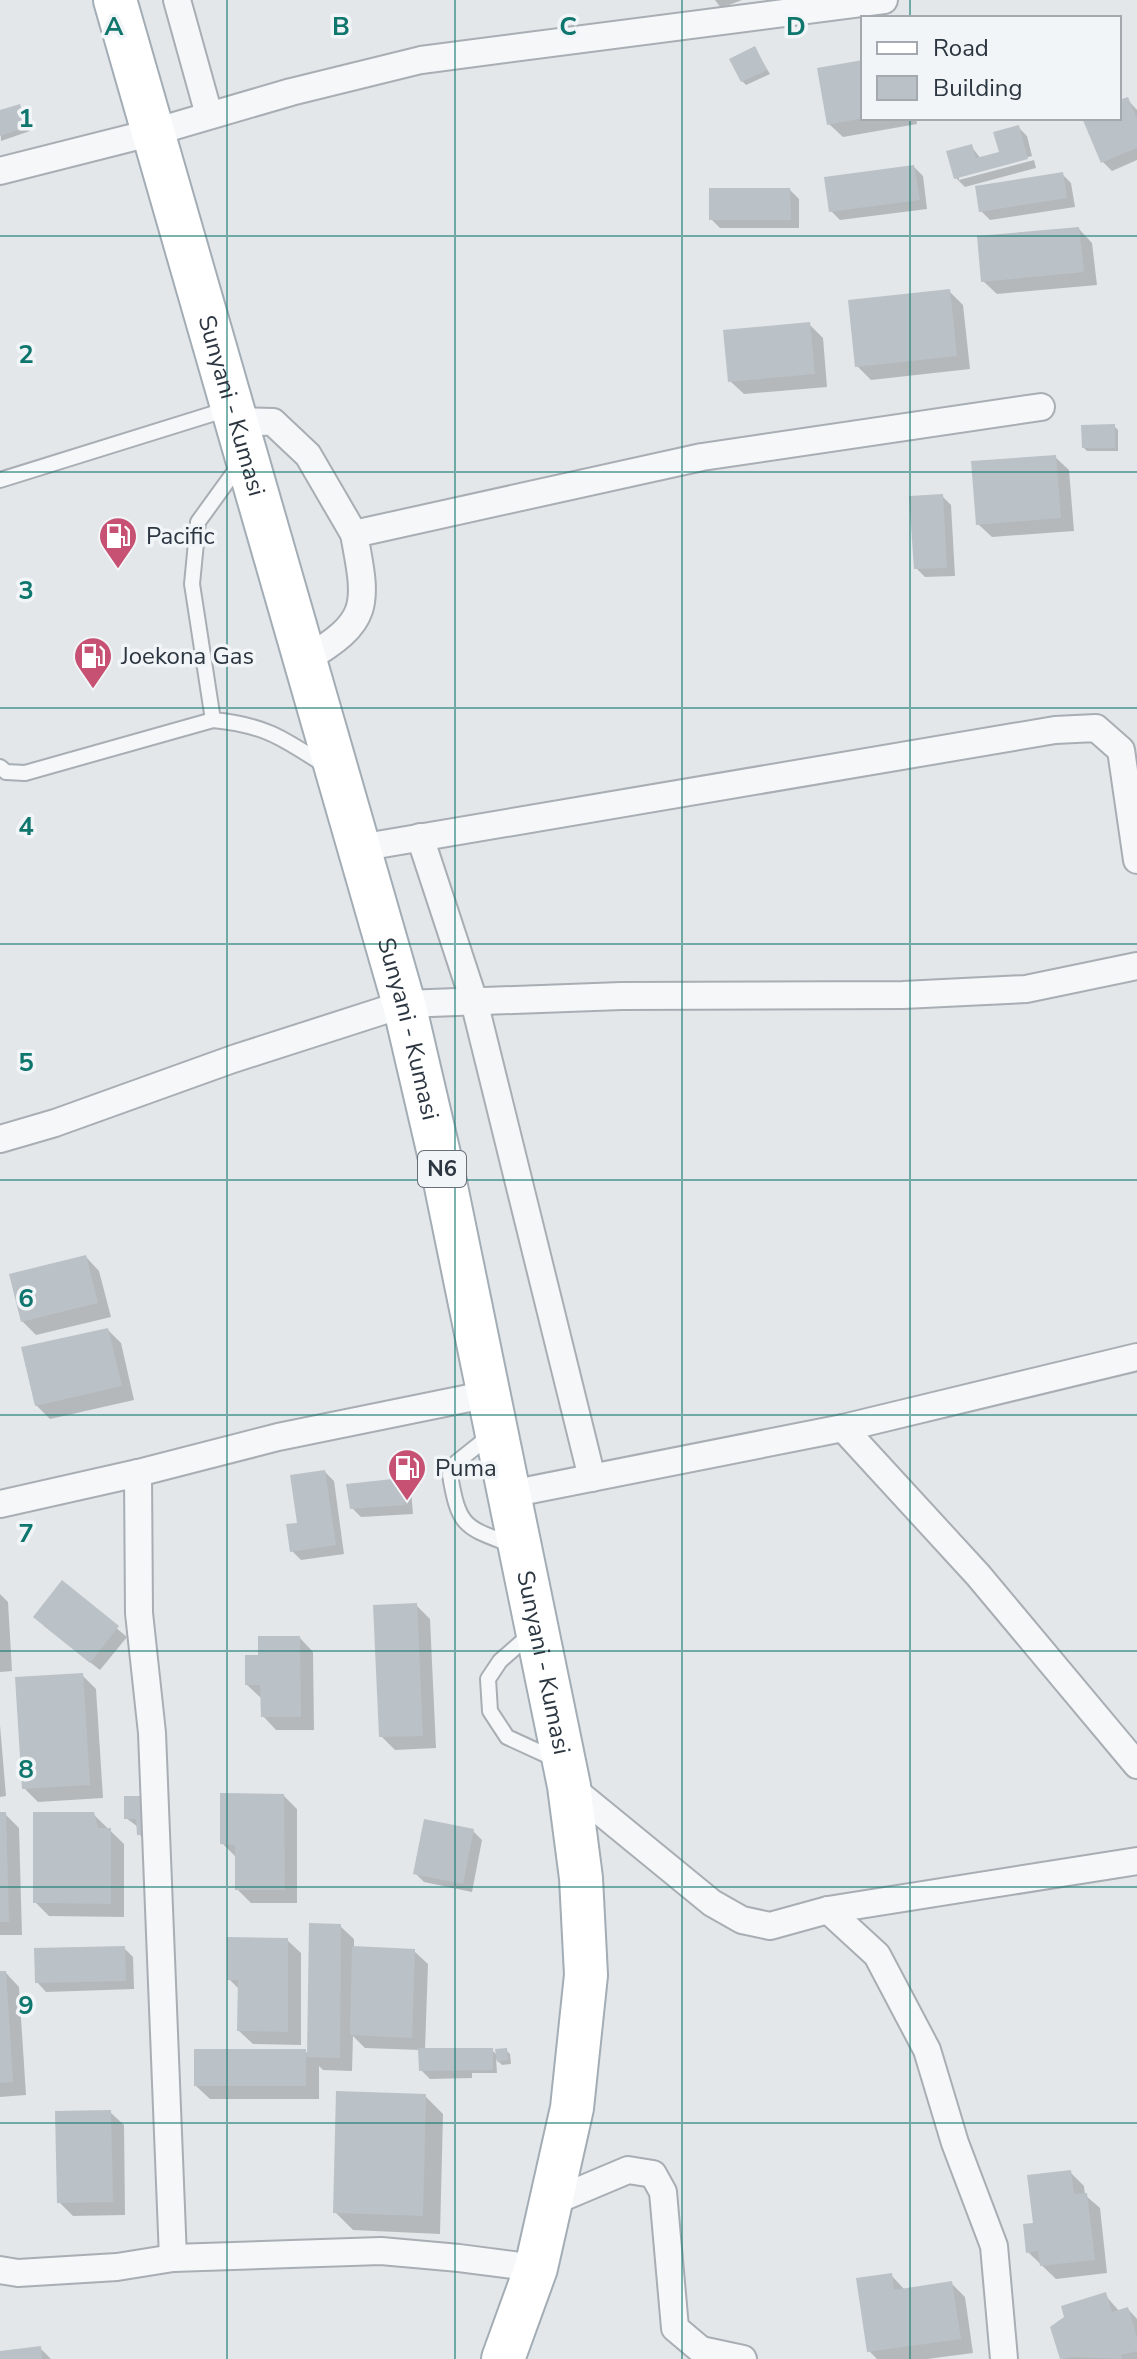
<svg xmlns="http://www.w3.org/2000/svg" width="1137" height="2359" font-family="'Nunito Sans',sans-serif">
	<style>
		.shadow { fill: #0003 }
		.building { fill: #bac1c7 }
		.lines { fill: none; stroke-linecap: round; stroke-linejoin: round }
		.lane-casing { stroke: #a8aeb4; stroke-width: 18 }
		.street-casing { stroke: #a8aeb4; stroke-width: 30 }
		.primary-casing { stroke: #a3adb5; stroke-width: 46 }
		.lane { stroke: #f5f7f9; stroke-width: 14 }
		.street { stroke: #f5f7f9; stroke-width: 26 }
		.primary { stroke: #fff; stroke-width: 42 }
		.grid { fill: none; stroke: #0f766e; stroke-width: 2; stroke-opacity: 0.55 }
		.labels { text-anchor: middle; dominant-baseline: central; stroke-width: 7; stroke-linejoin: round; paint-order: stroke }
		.shield { fill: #f2f5f7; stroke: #676f78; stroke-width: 2 }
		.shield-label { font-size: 22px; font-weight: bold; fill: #2c3641 }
		.street-label { font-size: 24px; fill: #2c3641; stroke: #f2f5f7 }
		.poi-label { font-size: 24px; fill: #2c3641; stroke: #f2f5f7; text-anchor: start }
		.grid-label { font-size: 26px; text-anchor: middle; font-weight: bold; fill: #0f766e; stroke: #f2f5f7; stroke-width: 7; stroke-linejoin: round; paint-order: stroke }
	</style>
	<rect width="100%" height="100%" fill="#e3e7ea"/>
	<g class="shadow">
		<polygon points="715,0 742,0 721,8"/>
		<polygon points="755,49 770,74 746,85 742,81"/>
		<polygon points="863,62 863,118 916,118 917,124 843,137 829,124"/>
		<polygon points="1127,99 1137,110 1137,160 1112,171 1103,162 1084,118 1119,118 1119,102"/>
		<polygon points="19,106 23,110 30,131 1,141 0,112"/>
		<polygon points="1018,127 1027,136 1032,156 959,175 959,180 1034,160 1036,168 965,187 956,178 971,146 981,159 1002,153"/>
		<polygon points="914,167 923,176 927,209 840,220 831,211"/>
		<polygon points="1062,174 1071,183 1075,207 990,220 981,211"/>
		<polygon points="790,190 799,199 799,228 720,228 711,219"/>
		<polygon points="1079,229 1092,243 1097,285 997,294 983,281"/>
		<polygon points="949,291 963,305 970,369 871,380 857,366"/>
		<polygon points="809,324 823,338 827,387 744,394 730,381"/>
		<polygon points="1114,426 1118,430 1118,451 1087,451 1083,447"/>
		<polygon points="1055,457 1069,470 1074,531 992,537 978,524"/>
		<polygon points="942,496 951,505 955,576 925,577 916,568"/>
		<polygon points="86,1257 99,1271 111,1317 36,1335 22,1321"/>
		<polygon points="108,1330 121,1343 134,1400 50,1419 36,1405"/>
		<polygon points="325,1472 334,1481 344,1554 301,1560 292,1551 299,1525"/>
		<polygon points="402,1481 411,1490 413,1514 361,1517 352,1508"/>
		<polygon points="62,1583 127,1637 100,1670 44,1626"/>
		<polygon points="0,1594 8,1602 12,1671 0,1672"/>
		<polygon points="416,1605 430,1619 436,1748 395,1750 381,1736"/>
		<polygon points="300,1638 313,1652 314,1730 276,1730 263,1716 261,1698 247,1685 260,1657"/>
		<polygon points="82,1675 96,1689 103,1798 38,1802 24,1788"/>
		<polygon points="0,1725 6,1796 0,1797"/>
		<polygon points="284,1796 297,1809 297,1903 251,1903 237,1889 237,1858 222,1843"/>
		<polygon points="126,1798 148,1843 139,1834 138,1827 126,1818"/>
		<polygon points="0,1814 5,1814 19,1828 22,1935 0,1935"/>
		<polygon points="93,1814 124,1844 124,1917 49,1916 35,1902"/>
		<polygon points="473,1831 482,1840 472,1892 424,1882 415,1873"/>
		<polygon points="340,1926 354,1939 354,1948 414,1951 428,1964 425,2050 492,2050 498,2056 506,2050 510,2054 511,2064 502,2065 496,2059 497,2073 472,2073 472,2078 430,2079 421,2070 420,2050 365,2048 353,2036 352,2071 323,2070 319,2066 319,2099 210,2099 196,2086 305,2051 309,2055"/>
		<polygon points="287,1940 301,1953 301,2045 253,2044 239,2031 240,1990 229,1979"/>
		<polygon points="124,1948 133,1957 134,1989 46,1992 37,1982"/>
		<polygon points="6,1973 19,1987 26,2095 0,2097 0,1974"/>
		<polygon points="425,2096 443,2114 440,2234 353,2230 335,2212"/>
		<polygon points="110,2112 124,2125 125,2215 73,2216 59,2202"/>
		<polygon points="1070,2172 1084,2186 1085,2195 1100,2208 1107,2273 1056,2279 1028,2252 1035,2225"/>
		<polygon points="891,2275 904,2289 952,2284 965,2297 973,2353 927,2359 877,2359 869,2351"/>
		<polygon points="1105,2295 1120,2312 1128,2309 1137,2319 1137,2359 1062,2359 1052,2328"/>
		<polygon points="40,2348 51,2359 0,2359 0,2353"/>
	</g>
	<g class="building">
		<polygon points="755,46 767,70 741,82 729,59"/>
		<polygon points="863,60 863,118 827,125 817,68"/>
		<polygon points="1128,97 1137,119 1137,148 1101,163 1082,118 1119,118 1119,100"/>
		<polygon points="20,104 27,127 0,136 0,110"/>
		<polygon points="1019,125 1028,159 954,179 946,151 972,144 976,158 999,152 993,132"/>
		<polygon points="914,165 920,200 829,212 824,177"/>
		<polygon points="1063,172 1067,198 979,212 975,186"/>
		<polygon points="709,188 790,188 791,220 709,220"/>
		<polygon points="1079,227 1084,272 981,282 977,236"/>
		<polygon points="950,289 957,356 855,367 848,300"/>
		<polygon points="810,322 815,374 728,382 723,330"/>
		<polygon points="1115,424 1115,448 1082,448 1081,425"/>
		<polygon points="1056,455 1061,518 976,525 971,461"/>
		<polygon points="943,494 947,568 914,569 909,496"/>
		<polygon points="86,1255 98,1303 21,1322 9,1274"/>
		<polygon points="108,1328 122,1386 35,1406 21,1347"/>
		<polygon points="325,1470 336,1545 290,1552 286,1524 297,1523 290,1475"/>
		<polygon points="402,1478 405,1505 350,1509 346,1484"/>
		<polygon points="62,1580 119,1626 90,1663 33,1617"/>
		<polygon points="417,1603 423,1736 379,1737 373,1605"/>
		<polygon points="258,1636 300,1636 301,1717 261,1717 260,1685 245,1685 245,1655 258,1655"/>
		<polygon points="83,1673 90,1785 22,1789 15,1677"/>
		<polygon points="220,1793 284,1794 285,1890 235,1890 235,1845 220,1844"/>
		<polygon points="124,1796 153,1796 154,1835 137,1835 136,1819 124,1819"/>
		<polygon points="0,1812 6,1812 9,1922 0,1922"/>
		<polygon points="33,1812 94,1812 98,1828 111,1828 111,1904 33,1903"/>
		<polygon points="424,1819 474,1829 463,1884 413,1874"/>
		<polygon points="309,1923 341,1924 340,2058 307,2057"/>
		<polygon points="227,1937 288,1938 288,2032 237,2031 238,1980 227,1980"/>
		<polygon points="125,1946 126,1981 35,1983 34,1948"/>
		<polygon points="352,1946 415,1949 412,2038 350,2035"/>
		<polygon points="0,1971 6,1971 13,2082 0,2083"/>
		<polygon points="418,2048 493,2048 493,2070 419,2071"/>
		<polygon points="507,2048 508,2060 497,2062 495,2049"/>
		<rect x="194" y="2049" width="112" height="37"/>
		<polygon points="336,2091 426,2094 423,2216 333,2213"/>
		<polygon points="111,2110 113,2202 57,2203 55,2111"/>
		<polygon points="1071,2170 1074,2194 1087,2193 1095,2260 1040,2266 1038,2251 1026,2253 1023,2224 1033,2223 1027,2175"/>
		<polygon points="892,2273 894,2290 952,2281 961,2339 867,2352 856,2278"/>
		<polygon points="1106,2292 1112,2312 1128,2307 1137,2337 1137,2351 1121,2355 1122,2359 1074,2357 1060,2359 1050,2327 1064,2317 1061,2306"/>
		<polygon points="41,2346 42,2359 0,2359 0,2351"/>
	</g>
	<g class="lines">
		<g class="lane-casing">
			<g id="lane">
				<path d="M240 464 198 522 192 584 213 720C265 725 283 738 326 766"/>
				<polyline points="0,480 228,409"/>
				<polyline points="0,767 6,772 25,773 213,720"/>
				<path d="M492 1434 457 1462 450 1475C459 1528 465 1527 512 1545"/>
				<polyline points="533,1632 500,1661 488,1679 490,1711 507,1737 557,1760"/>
			</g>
		</g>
		<g class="street-casing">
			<g id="street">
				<polyline points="177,0 209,115"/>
				<polyline points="0,171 154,132 291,92 421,60 884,0"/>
				<polyline points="236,421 273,422 308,455 354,534"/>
				<path d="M305 660C370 621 368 607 354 534L702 457 1041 407"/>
				<polyline points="420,837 474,1001 592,1478"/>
				<polyline points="359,848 1055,730 1096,728 1121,750 1137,860"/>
				<polyline points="0,1139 55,1123 233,1059 404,1004 621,996 903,995 1026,989 1137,966"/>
				<polyline points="843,1428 978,1575 1137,1765"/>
				<polyline points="138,1473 139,1613 152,1733 173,2258"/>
				<polyline points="510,1494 843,1428 1137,1357"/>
				<polyline points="0,1504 138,1473 278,1437 489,1394"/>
				<polyline points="569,1786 712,1903 742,1920 770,1926 828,1910 1137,1861"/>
				<polyline points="828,1910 877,1955 927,2050 955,2143 994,2246 1004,2359"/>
				<polyline points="552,2202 628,2170 653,2174 663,2192 675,2328 701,2350 743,2359"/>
				<polyline points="0,2270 18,2273 117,2267 173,2258 381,2251 459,2258 536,2268"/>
			</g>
		</g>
		<g class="primary-casing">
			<g id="primary">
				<path id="s1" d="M115 0 404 1004 442 1167 569 1786 581 1878 586 1975 572 2108 536 2268 503 2359"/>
			</g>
		</g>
		<use href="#lane" class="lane"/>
		<use href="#street" class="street"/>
		<use href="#primary" class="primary"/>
	</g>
	<path class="grid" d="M227 0V2359M455 0V2359M682 0V2359M910 0V18M910 118V2359M0 236H1137M0 472H1137M0 708H1137M0 944H1137M0 1180H1137M0 1415H1137M0 1651H1137M0 1887H1137M0 2123H1137"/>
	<defs>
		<g id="fuel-pin" transform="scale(2)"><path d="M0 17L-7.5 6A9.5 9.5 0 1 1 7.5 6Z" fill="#c65172" stroke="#f2f5f7"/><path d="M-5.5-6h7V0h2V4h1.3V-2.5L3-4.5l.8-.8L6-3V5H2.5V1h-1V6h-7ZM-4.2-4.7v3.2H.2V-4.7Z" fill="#fff"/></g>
	</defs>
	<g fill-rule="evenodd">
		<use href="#fuel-pin" x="118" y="536"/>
		<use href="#fuel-pin" x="93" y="656"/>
		<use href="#fuel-pin" x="407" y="1468"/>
	</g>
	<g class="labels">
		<rect class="shield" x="418" y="1151" width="48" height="36" rx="6"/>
		<g class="shield-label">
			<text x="442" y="1169">N6</text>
		</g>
		<g class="street-label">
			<text stroke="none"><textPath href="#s1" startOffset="422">Sunyani - Kumasi</textPath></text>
			<text stroke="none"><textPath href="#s1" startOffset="1070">Sunyani - Kumasi</textPath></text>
			<text stroke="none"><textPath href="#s1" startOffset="1718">Sunyani - Kumasi</textPath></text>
		</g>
		<g class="poi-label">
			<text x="146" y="536">Pacific</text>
			<text x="121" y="656">Joekona Gas</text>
			<text x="435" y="1468">Puma</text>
		</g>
	</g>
	<g class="grid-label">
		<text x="114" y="35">A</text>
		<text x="341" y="35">B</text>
		<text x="568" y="35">C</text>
		<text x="796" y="35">D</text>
		<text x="26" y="127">1</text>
		<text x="26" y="363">2</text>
		<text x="26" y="599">3</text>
		<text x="26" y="835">4</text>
		<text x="26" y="1071">5</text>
		<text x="26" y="1307">6</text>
		<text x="26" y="1542">7</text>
		<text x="26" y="1778">8</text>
		<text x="26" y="2014">9</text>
	</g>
	<rect x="861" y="16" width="260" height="104" fill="#f2f5f7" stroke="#a3a9ae" stroke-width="2"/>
	<rect x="877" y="42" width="40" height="12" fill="#ffffff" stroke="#a3a9ae" stroke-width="2"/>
	<text x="933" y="56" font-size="24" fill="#2c3641">Road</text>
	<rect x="877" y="76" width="40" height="24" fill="#bac1c7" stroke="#a3a9ae" stroke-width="2"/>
	<text x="933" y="96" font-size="24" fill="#2c3641">Building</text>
</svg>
